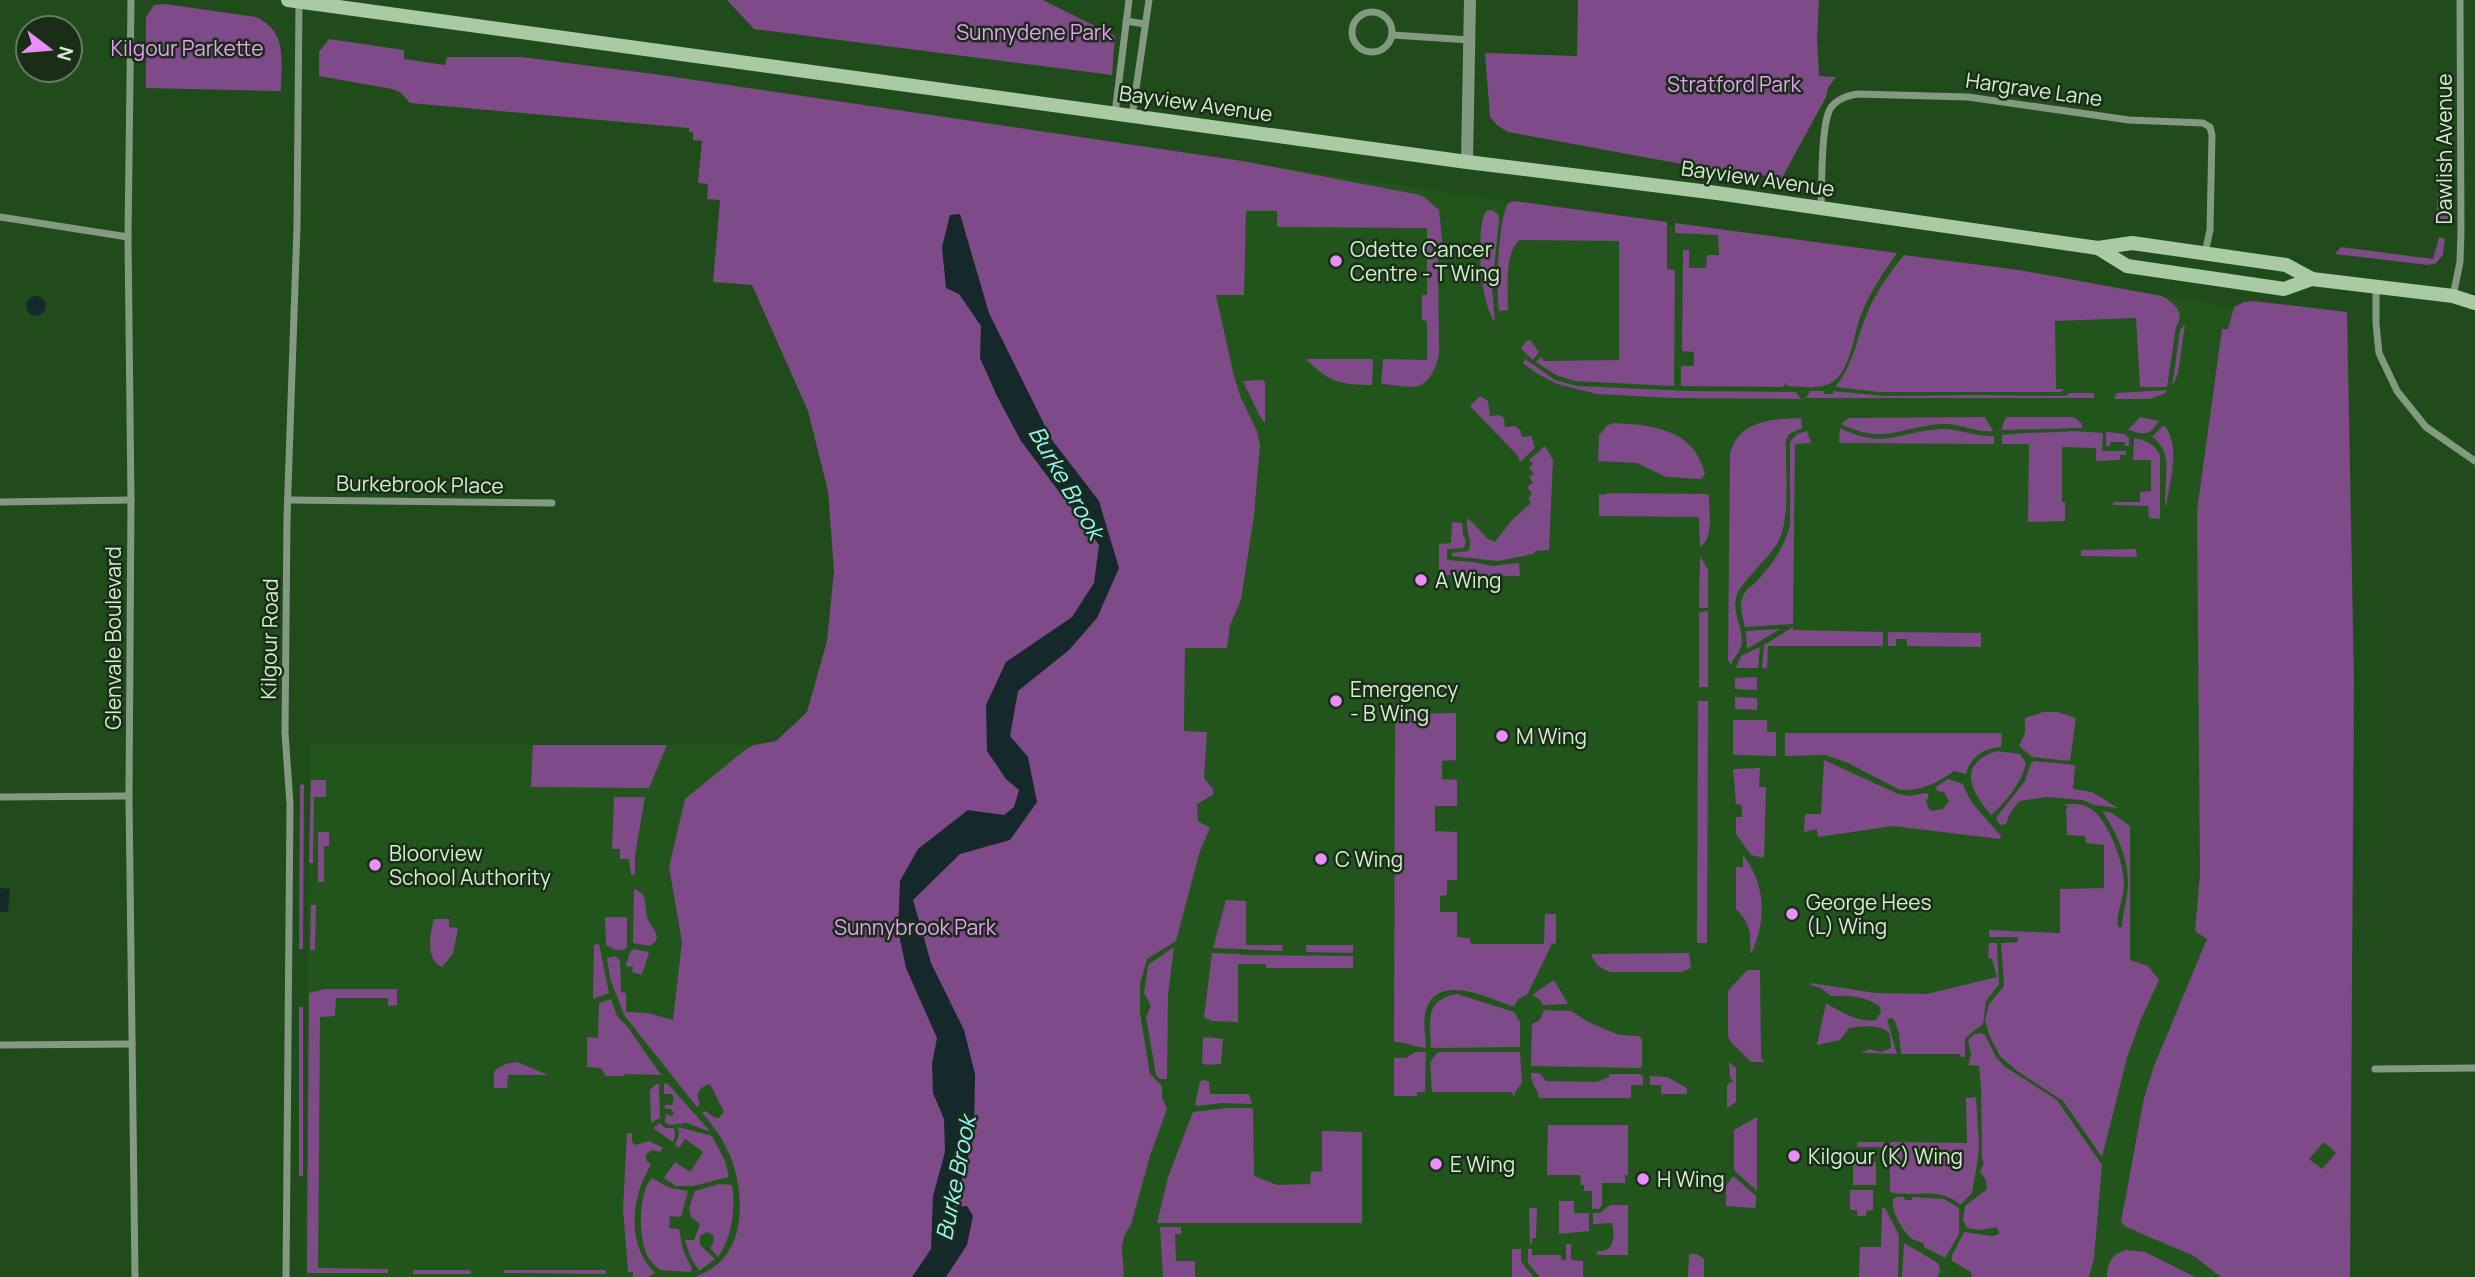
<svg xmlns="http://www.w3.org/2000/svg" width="2475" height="1277" font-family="Manrope,sans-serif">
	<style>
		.built { fill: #22551c }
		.green { fill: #7f4a88; fill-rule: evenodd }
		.water { fill: #16292a }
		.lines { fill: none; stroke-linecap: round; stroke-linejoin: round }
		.minor { stroke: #849981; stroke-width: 7 }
		.tertiary { stroke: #849981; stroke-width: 12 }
		.secondary { stroke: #a9caa4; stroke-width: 14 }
		.poi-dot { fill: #eb8dfb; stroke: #192d17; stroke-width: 2.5 }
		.labels { text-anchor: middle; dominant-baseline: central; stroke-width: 5; stroke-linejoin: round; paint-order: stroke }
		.park-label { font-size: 21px; fill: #eb9bf8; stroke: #192d17 }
		.street-label { font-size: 21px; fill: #d4edd0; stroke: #192d17 }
		.poi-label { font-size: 21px; fill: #d4edd0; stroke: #192d17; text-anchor: start }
		.water-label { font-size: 23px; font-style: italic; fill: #94f3fa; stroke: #192d17 }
	</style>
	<rect width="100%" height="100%" fill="#1f4c1a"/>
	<g class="built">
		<polygon points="1242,161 1334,176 2234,307 2244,302 2253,301 2347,312 2354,684 2350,1277 1124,1277 1122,1248 1124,1236 1131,1225 1150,1156 1167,1109 1162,1097 1162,1087 1150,1074 1140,1013 1140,984 1144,965 1147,959 1175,941 1200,851 1210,829 1198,821 1197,804 1213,795 1213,789 1204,778 1207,732 1184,731 1185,648 1227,648 1230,625 1241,600 1254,517 1260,445 1257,431 1241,398 1234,376 1216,295 1244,294"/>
		<polygon points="310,745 754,745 745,750 669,867 682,942 673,1025 698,1054 765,1197 761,1277 305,1277"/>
	</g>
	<g class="green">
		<polygon points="727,0 1043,0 1115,36 1112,75 754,29"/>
		<polygon points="1578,0 1819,0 1817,39 1819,76 1836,77 1828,88 1826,97 1782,178 1698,167 1508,132 1498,126 1490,117 1485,53 1577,56"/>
		<path d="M165 4 256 17C288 32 281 60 281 91L146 88V17L154 5Z"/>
		<path d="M329 39 404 50V59L445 65 447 57H521L654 74 1242 161 1415 194 1423 196 1439 210 1443 249 1438 261 1439 353C1437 366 1430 385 1414 387 1412 388 1387 384 1381 384L1383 359 1427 360V321L1422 320V295H1427V228L1277 227V211H1246L1244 295H1216L1234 376 1241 398 1257 431 1260 445 1254 516 1241 600 1230 625 1227 648H1185L1184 731 1207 732 1204 778 1213 789V795L1197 804 1198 821 1210 828 1200 851 1176 941 1147 959 1140 984V1013L1150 1074 1162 1086V1097L1167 1109 1150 1156 1131 1225 1124 1236 1122 1248 1124 1277H695C707 1272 718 1266 726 1255 746 1229 742 1182 729 1154 723 1139 713 1125 702 1113L705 1111 715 1118H719L724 1112 710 1084 701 1088 697 1095 700 1104 697 1107 624 1015 610 978 607 958 616 956 620 961 621 992 626 993V1012L647 1013 673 1020 682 942 669 867 685 799 745 750 754 745 776 741 807 712 827 641 834 571 828 491 808 411 752 285 713 282 720 200 707 199 708 184 698 183 702 141 693 140V132H689V128L410 103 400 92 392 89 319 76V52Z"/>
		<polygon points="2438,188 2449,193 2449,222 2439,224 2436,221"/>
		<path d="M1514 201 1667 222V269L1675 270 1674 386 1574 381 1556 375 1536 362 1541 357 1544 361 1619 360V241L1520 240C1504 251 1508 292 1508 310L1499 311C1496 288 1498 229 1506 208 1508 202 1509 203 1514 201Z"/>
		<path d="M1492 210 1498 214 1499 221 1492 287 1495 322C1480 304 1475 231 1486 211Z"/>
		<path d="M1675 223 1897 253C1883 273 1870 292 1861 315 1853 335 1852 365 1835 380 1823 391 1801 386 1787 386L1786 383 1783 387 1681 386V366H1694V352L1682 351 1683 250H1689V268H1706L1707 255H1719L1718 235 1675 233Z"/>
		<polygon points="2439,237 2445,239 2443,255 2436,263 2428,265 2335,254 2341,247 2433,259"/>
		<path d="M1904 255 2019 270 2162 296C2174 303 2186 313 2176 327L2167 387H2140L2136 318 2055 321 2056 389H2064L2061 392H1879L1835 387C1853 366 1856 341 1866 316 1875 293 1889 274 1904 255Z"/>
		<path d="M2253 301 2347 312 2354 684 2350 1277H2221L2194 1256 2126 1227 2121 1222 2144 1098 2154 1066 2207 939 2195 931 2200 874 2197 511 2222 329H2228L2234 307 2244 302ZM2324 1142 2336 1153 2322 1169 2309 1159Z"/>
		<polygon points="2185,324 2178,374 2172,387 2180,330"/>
		<polygon points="1530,340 1539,352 1533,360 1521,349 1526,341"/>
		<path d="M1306 359H1373L1372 385C1340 385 1329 382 1306 359Z"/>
		<polygon points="1525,359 1555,380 1577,386 1689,391 1796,392 1801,399 1673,398 1597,394 1557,384 1536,373 1523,363"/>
		<polygon points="1263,380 1265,383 1265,423 1259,415 1243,381"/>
		<polygon points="2166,390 2166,393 2150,399 2114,399 2117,393"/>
		<polygon points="1810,391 1824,391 1824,394 1833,394 1833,391 1885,396 1977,395 2065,396 2070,393 2094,393 2094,398 1806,398"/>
		<polygon points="1480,396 1488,401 1490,416 1499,415 1504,418 1505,427 1515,426 1520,430 1522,437 1531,436 1535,448 1520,462 1518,456 1470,406"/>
		<path d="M1985 417 1993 431C1977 433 1960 423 1944 424 1899 426 1887 446 1841 424L1849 418Z"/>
		<polygon points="2006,417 2074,417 2082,424 2082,428 2001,430"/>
		<path d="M2140 417 2159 421C2150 436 2145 435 2128 430Z"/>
		<path d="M1801 418 1802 428 1789 434 1786 440C1785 467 1791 520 1778 542 1769 559 1738 584 1736 598 1732 614 1745 631 1741 647 1739 653 1733 658 1731 665L1728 660 1730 454C1738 420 1772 419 1801 418Z"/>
		<path d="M1614 423C1653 425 1694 429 1705 474L1701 479 1666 477 1637 463 1598 461 1599 435 1608 425Z"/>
		<path d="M2164 425C2182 447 2169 483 2166 508 2162 485 2176 452 2152 437Z"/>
		<path d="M1840 428C1885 450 1897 432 1940 429 1958 428 1975 437 1994 436V444L1839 443Z"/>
		<path d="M1807 431 1811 443 1795 444 1793 624 1745 627C1742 616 1738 604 1744 594 1746 589 1752 586 1756 582 1771 566 1785 547 1790 525V442L1797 434Z"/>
		<path d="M2073 431 2103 433 2102 451H2126V455H2120V460L2096 461V448L2062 447V502H2065V521L2028 522 2029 444H2002V435C2026 432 2049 433 2073 431Z"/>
		<polygon points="2106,432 2125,434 2129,438 2129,446 2125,446 2125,442 2110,442 2110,446 2106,446"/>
		<path d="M2134 438C2147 441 2154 443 2160 455V519L2149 518 2148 506 2113 505V502H2140V492L2151 491V460H2133Z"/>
		<path d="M1545 446 1553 460 1549 550 1536 551 1533 554 1498 561 1452 556V553L1468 551C1474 540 1464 530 1468 518L1488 539 1495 542 1511 521 1531 503 1528 498 1532 494 1527 487 1533 483 1529 477 1534 474 1529 467 1533 464 1529 460Z"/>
		<path d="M1610 493 1707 494 1709 497C1709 512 1714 538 1700 547L1699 517 1599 516V494L1603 495Z"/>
		<polygon points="1452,522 1462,523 1463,535 1466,541 1464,548 1447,549 1447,560 1472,562 1492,566 1519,563 1520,576 1447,575 1446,587 1439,587 1439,544 1451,543"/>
		<polygon points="2136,549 2137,557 2081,556 2081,550"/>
		<polygon points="1700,556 1708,570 1708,608 1699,608"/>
		<polygon points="1708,611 1708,687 1699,687 1699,612"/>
		<polygon points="1793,627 1793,630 1883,632 1883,646 1768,646 1767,668 1762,668 1764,645"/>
		<polygon points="1780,629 1747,649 1746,631"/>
		<polygon points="1888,632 1981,633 1981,647 1907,646 1907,639 1896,639 1896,646 1888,646"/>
		<polygon points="1760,647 1758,668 1736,668 1741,656"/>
		<polygon points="1757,677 1757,690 1735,689 1735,678"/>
		<polygon points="1735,697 1757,698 1757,710 1737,709 1735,708"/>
		<polygon points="1698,701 1708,701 1707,943 1697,943"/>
		<polygon points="2043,712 2057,712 2076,718 2070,761 2032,757 2019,746 2025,733 2025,718"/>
		<path d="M1456 713V760L1442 761V779L1457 780V806H1435V831L1457 832V880H1447V895L1440 896V912H1457V937L1470 938 1471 944H1544L1545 914H1556V943L1552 944 1527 995 1518 999 1514 1007C1489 998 1433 970 1425 1015 1423 1025 1426 1038 1426 1048 1414 1047 1407 1042 1394 1042L1395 714Z"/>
		<polygon points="1733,720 1767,720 1767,732 1776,732 1776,756 1733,755"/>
		<path d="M1785 733H2002L2001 747C1984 748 1970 757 1966 774L1954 771C1937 783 1922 791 1900 790L1846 762 1825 755 1785 756Z"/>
		<polygon points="533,745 667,745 649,788 531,787"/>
		<path d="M1996 751 2020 754 2026 763C2022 782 2005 803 1991 815 1971 791 1956 765 1996 751Z"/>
		<path d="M1824 760 1896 793 1909 796 1926 793 1929 795 1926 802 1929 809 1932 811 1943 809 1949 801 1944 792 1937 791 1936 787 1948 779 1963 784C1969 804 1988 820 2001 836L2000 839 1893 826 1818 837 1817 829 1804 832 1805 814H1821Z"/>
		<polygon points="2035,761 2075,765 2073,789 2092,792 2118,808 2095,805 2082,800 2047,797 2019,801 2010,813 2006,824 2000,825 1996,818 2025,781 2031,763"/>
		<polygon points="1760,768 1759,787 1766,787 1764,858 1751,855 1736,834 1736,817 1742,817 1742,805 1736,804 1733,769"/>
		<polygon points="311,780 326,780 326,797 314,797 313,863 309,863"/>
		<polygon points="304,784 303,949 299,949 300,785"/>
		<polygon points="614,797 645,797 635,855 635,874 631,875 629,859 620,859 620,849 612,849"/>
		<path d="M2064 804C2074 804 2083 803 2091 809 2107 818 2125 865 2124 884 2124 899 2116 912 2118 927H2122C2122 915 2126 906 2127 894 2132 866 2118 834 2102 811L2112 813 2130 826V960L2148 966 2159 980 2141 1019 2127 1058 2102 1157 2063 1101 2017 1071 2000 1056 1989 1035 1985 1020 1989 1004 2004 986 2001 943 2018 942V937H1989V930L2060 933V889L2104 888V845L2086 843 2085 836 2067 835 2066 810 2068 806Z"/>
		<polygon points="318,832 329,832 329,846 324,846 324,882 318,882"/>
		<path d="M1743 855C1766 885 1767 921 1751 954 1749 933 1753 927 1736 909V867H1743Z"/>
		<path d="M634 889C650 894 643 908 648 920 651 925 655 930 657 936L656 941 650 946 633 943Z"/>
		<polygon points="1226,900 1246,901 1246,945 1283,945 1282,951 1213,948"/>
		<polygon points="311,905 316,905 315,950 310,950"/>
		<path d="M605 917H627V947C621 953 613 950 606 945Z"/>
		<path d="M434 919H449V927L458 928 453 954 442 967C425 959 430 934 434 919Z"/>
		<path d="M1989 943H1997L1999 984 1986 1001 1983 1024 1965 1038V1057H1961L1960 1054H1901L1899 1033 1894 1019 1890 1018 1887 1020 1888 1023 1897 1054 1861 1053 1869 1049 1881 1052 1891 1048C1891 1046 1890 1037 1890 1035 1884 1023 1860 1026 1849 1028L1840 1040 1817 1045 1826 1003C1841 1012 1858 1023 1876 1020L1881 1012 1880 1007C1867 996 1848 995 1831 996L1821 988 1810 985 1811 983 1875 993 1927 994 1997 977 1992 959 1988 958Z"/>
		<polygon points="599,944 609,993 593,999 594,945"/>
		<polygon points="1306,945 1353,945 1353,953 1306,952"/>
		<polygon points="1174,947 1168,995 1167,1079 1160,1079 1156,1075 1146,1017 1151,1006 1144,993 1148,965"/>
		<polygon points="634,949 649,952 642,975 632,972 633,966 627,967 626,965 630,952"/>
		<polygon points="1212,953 1241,954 1241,955 1353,956 1353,968 1266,968 1266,964 1238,964 1238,1022 1212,1021 1204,1017"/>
		<path d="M1689 953 1691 968 1682 972H1611C1600 969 1595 964 1591 954Z"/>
		<polygon points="1747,970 1760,970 1761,1052 1761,1058 1765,1062 1751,1062 1731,1042 1728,1036 1728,991"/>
		<polygon points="1554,980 1568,1004 1543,1005 1540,1000 1532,995"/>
		<polygon points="324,989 397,989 397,1005 388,1006 388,998 336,998 335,1016 320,1017 318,1268 388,1269 388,1273 307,1273 309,993"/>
		<path d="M1457 994 1514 1012 1520 1022V1047L1431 1048C1430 1021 1424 1000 1457 994Z"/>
		<polygon points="611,999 617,1016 627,1026 661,1075 625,1074 624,1076 606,1076 601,1068 587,1067 587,1037 598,1038 599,1003"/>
		<rect x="299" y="1007" width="4" height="169"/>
		<polygon points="1544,1010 1571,1011 1590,1023 1619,1035 1639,1036 1642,1039 1642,1066 1640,1068 1531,1066 1532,1024 1540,1020"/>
		<polygon points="1981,1033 1985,1035 1996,1057 2004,1066 2057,1100 2102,1165 2094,1258 2089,1277 1972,1277 1971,1272 1952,1261 1952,1255 1964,1232 1992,1236 1999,1234 1997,1227 1980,1230 1967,1228 1963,1220 1965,1206 1987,1189 1986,1180 1980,1172 1984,1162 1982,1160 1981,1087 1979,1066 1968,1065 1971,1055 1968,1040 1975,1034"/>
		<polygon points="1207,1037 1223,1039 1221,1064 1207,1065 1202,1063 1203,1038"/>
		<polygon points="1415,1052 1426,1052 1425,1092 1417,1092 1417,1096 1394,1096 1394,1058 1406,1058"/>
		<polygon points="1438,1052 1518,1052 1520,1053 1522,1083 1515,1092 1514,1098 1512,1092 1432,1092 1430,1062"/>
		<path d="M517 1062 548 1075H508L507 1088H494V1072C500 1065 508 1063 517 1062Z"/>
		<polygon points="1729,1062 1736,1068 1736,1102 1727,1108 1727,1085 1733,1081 1730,1077"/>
		<path d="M1531 1073H1539L1546 1081 1597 1082 1609 1077V1074H1639L1643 1076V1085H1631V1098H1539C1538 1087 1531 1087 1531 1073Z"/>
		<polygon points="1650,1076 1667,1077 1687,1088 1687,1094 1661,1094 1661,1085 1650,1085"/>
		<polygon points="1205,1080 1209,1082 1210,1094 1249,1094 1252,1104 1222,1103 1197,1106 1195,1105 1200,1081"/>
		<polygon points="664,1083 668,1084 709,1130 708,1131 687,1123 669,1125 665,1122 666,1114 672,1116 674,1113 671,1109 665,1109 665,1105 672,1105 674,1098 672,1094 664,1094"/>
		<polygon points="656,1084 659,1084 660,1118 651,1123 650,1090"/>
		<path d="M1976 1097 1979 1145 1977 1164 1972 1193 1960 1205C1940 1186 1914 1198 1890 1192V1142L1967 1143 1966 1098Z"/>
		<polygon points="1226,1108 1253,1108 1254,1176 1277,1185 1310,1184 1311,1172 1322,1171 1322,1131 1362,1132 1362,1223 1157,1223 1168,1177 1193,1112"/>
		<polygon points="1757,1117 1757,1191 1734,1170 1734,1130"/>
		<polygon points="660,1123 665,1128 674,1128 675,1136 673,1142 653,1128"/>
		<polygon points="1548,1125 1628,1125 1628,1175 1625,1175 1625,1183 1602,1183 1602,1205 1599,1209 1592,1209 1592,1191 1584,1191 1584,1185 1581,1185 1580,1175 1547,1175"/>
		<polygon points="678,1127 712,1136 725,1161 729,1177 693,1186 676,1186 664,1178 675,1162 690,1172 703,1152 685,1139 679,1148 675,1145 679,1134"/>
		<path d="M627 1133H632V1142L635 1145 649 1141 663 1148 660 1152 651 1150 646 1155V1160L651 1165C631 1196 626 1246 655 1273L648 1277H633V1272H628L623 1209Z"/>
		<polygon points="1857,1142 1885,1142 1885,1163 1881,1163 1881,1147 1857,1147"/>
		<polygon points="1853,1161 1876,1162 1876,1185 1853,1185"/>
		<polygon points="1733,1176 1756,1196 1756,1206 1754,1208 1726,1206 1726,1186"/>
		<path d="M652 1178 670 1188 688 1191 681 1217 670 1216 669 1228 679 1229 683 1250 692 1269 691 1272 660 1270C654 1265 649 1260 646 1253 639 1235 638 1192 652 1178Z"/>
		<path d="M719 1184 732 1185C736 1209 732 1237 718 1257L710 1248 714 1241 713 1235 707 1232 700 1236V1245L715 1259 699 1271 690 1256 685 1240H694L700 1224 691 1217 689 1208 695 1191Z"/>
		<polygon points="1850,1190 1873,1190 1873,1210 1866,1211 1866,1216 1857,1216 1857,1210 1850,1210"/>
		<path d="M1897 1197H1904L1905 1200H1912V1197L1944 1199 1959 1208V1234L1945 1258 1924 1247V1244C1921 1242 1918 1241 1914 1240 1903 1234 1891 1211 1893 1199Z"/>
		<polygon points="1559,1201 1574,1201 1574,1213 1589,1213 1589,1231 1559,1234"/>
		<path d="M1610 1205H1628V1255H1597V1251C1615 1252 1615 1238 1612 1223L1593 1224V1213H1600Z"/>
		<polygon points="1529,1208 1537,1208 1536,1238 1532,1238 1532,1244 1530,1244"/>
		<polygon points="1882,1208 1885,1208 1899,1235 1898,1277 1859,1277 1860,1247 1881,1247"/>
		<polygon points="1160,1227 1181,1227 1181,1234 1175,1234 1176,1261 1195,1261 1195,1277 1163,1277"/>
		<polygon points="1904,1243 1938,1263 1940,1269 1938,1277 1902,1277"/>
		<polygon points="1566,1244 1571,1244 1571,1260 1583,1261 1583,1277 1540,1277 1528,1263 1528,1249 1532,1248 1532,1255 1561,1255 1561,1260 1566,1260"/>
		<polygon points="1512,1249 1521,1249 1521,1261 1533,1277 1512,1277"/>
		<path d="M2126 1250 2145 1252 2195 1277H2107C2107 1263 2112 1254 2126 1250Z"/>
		<polygon points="1689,1254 1697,1254 1704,1259 1704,1277 1688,1277"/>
		<polygon points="413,1270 470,1270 471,1274 413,1274"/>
		<polygon points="504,1270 606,1270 606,1274 504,1273"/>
	</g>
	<g class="water">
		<polygon points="960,214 989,313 1052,440 1099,501 1119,568 1097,618 1069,650 1018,691 1010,736 1028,757 1037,802 1010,840 960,854 913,900 931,963 964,1030 975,1074 974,1136 954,1207 967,1206 973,1216 967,1245 946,1277 912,1277 931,1249 933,1196 945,1152 944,1119 933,1093 932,1064 937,1038 906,968 898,930 900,881 918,849 968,810 1004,815 1014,807 1019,790 1006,779 987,751 986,705 1006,662 1072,617 1094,583 1099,545 1021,441 997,396 980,358 981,326 959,294 946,288 942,247 950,215"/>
		<circle cx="36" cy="306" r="10"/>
		<polygon points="0,888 10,889 8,912 0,912"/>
	</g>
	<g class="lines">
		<g class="minor">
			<polyline points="131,0 128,237 131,500 129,796 135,1277"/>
			<circle cx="1372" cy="32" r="20"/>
			<polyline points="1126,21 1145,24"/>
			<polyline points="1392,35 1470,40"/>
			<polyline points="1115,113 1129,0"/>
			<polyline points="1132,116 1149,0"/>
			<path d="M1821 208C1822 184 1821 131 1829 111 1834 100 1846 96 1857 94L1968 97 2129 120 2203 123 2210 127 2212 135 2210 230 2205 253"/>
			<polyline points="0,217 128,237"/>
			<polyline points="2376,287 2376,324 2379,353 2397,391 2426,427 2475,461"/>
			<polyline points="2453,296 2460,262 2461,231 2460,0"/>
			<polyline points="288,500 552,503"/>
			<polyline points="0,502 131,500"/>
			<polyline points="0,797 129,796"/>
			<polyline points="0,1045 132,1044"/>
			<polyline points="2375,1069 2475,1068"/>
			<polyline points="286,1277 290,804 285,733 287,518 297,227 299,2"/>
		</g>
		<polyline class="tertiary" points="1467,162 1470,0"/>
		<g class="secondary">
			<polyline points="288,0 1467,162 1717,193 2098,248 2132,243 2286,265 2312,279 2453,296 2475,303"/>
			<polyline points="2098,248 2127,266 2223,280 2284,289 2312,279"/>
		</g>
	</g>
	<g class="poi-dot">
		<circle cx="1336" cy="261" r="7"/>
		<circle cx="1421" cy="580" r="7"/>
		<circle cx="1336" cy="701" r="7"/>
		<circle cx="1502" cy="736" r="7"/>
		<circle cx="1321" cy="859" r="7"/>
		<circle cx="375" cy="865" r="7"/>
		<circle cx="1792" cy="914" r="7"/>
		<circle cx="1794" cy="1156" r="7"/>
		<circle cx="1436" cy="1164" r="7"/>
		<circle cx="1643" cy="1179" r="7"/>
	</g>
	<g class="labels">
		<g class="park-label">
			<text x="1034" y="32">Sunnydene Park</text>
			<text x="187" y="48">Kilgour Parkette</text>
			<text x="1734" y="84">Stratford Park</text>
			<text x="915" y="927">Sunnybrook Park</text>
		</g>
		<g class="street-label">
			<text transform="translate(2034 89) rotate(8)">Hargrave Lane</text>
			<text transform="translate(1196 103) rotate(8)">Bayview Avenue</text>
			<text transform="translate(2444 149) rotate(-90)">Dawlish Avenue</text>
			<text transform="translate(1758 178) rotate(8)">Bayview Avenue</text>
			<text transform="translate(420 484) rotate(1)">Burkebrook Place</text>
			<text transform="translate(113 638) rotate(-90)">Glenvale Boulevard</text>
			<text transform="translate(269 639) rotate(-89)">Kilgour Road</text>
		</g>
		<g class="poi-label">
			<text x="1350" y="249">Odette Cancer<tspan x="1350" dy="24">Centre - T Wing</tspan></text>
			<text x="1435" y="580">A Wing</text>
			<text x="1350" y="689">Emergency<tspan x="1350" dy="24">- B Wing</tspan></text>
			<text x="1516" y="736">M Wing</text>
			<text x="389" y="853">Bloorview<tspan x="389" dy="24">School Authority</tspan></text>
			<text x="1335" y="859">C Wing</text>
			<text x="1806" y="902">George Hees<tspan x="1806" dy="24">(L) Wing</tspan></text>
			<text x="1808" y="1156">Kilgour (K) Wing</text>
			<text x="1450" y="1164">E Wing</text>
			<text x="1657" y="1179">H Wing</text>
		</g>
		<g class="water-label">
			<text transform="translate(1067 482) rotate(60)">Burke Brook</text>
			<text transform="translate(955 1178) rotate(-79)">Burke Brook</text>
		</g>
	</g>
	<g transform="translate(49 49) rotate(106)"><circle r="33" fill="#192d17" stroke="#647a61" stroke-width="2"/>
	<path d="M0-5L12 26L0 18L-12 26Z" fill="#eb8dfb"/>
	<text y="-10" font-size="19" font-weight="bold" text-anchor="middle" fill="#d4edd0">N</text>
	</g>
</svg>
